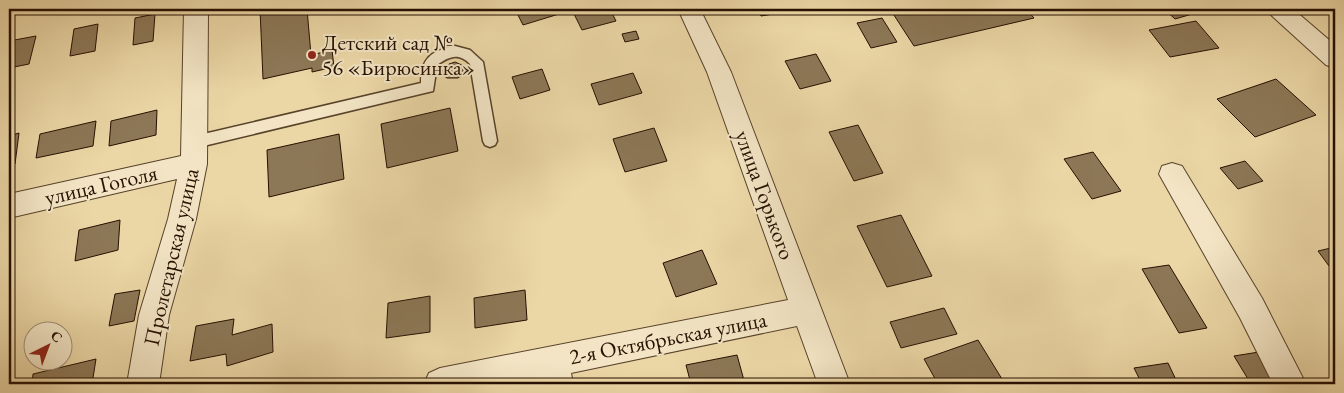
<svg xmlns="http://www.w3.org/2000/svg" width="1344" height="393" font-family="'EB Garamond',serif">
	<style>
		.building { fill: #8c7756; stroke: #261001 }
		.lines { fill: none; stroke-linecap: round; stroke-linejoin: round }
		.service-casing { stroke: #57422a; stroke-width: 3 }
		.minor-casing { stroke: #57422a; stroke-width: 2 }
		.service { fill: #f2e4c4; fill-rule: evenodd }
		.minor { fill: #f2e4c4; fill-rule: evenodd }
		.poi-dot { fill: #8f2418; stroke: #f2e4c4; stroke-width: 2 }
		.labels { text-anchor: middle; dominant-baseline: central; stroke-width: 4; stroke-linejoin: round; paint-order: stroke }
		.poi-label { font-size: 22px; fill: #261001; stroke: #f2e4c4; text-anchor: start }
		.street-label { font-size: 22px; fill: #261001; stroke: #f2e4c4 }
	</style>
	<rect width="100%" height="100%" fill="#ebd6a5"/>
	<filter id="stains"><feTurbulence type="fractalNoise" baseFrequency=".004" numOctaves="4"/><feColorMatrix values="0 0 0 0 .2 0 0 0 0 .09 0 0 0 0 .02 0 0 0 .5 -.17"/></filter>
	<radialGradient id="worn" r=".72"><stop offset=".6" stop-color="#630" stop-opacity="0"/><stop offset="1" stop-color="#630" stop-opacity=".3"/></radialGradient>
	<g class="building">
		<polygon points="260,9 307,9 311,55 332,50 334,67 312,72 312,68 263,79"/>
		<polygon points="515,9 556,9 559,14 523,25"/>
		<polygon points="578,9 610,9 616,21 582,30 572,10"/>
		<polygon points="758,9 804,9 761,16"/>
		<polygon points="890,9 1026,9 1034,18 914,46"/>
		<polygon points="1164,9 1205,9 1206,10 1175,19"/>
		<polygon points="155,14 153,41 133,45 135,18"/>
		<polygon points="882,18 897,42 871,48 857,23"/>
		<polygon points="1196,21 1219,48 1170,57 1149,30"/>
		<polygon points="98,24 95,51 70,56 74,29"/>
		<polygon points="636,31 639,39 625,42 622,34"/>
		<polygon points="36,36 29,64 9,68 9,41"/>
		<polygon points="816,54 831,81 800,89 785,61"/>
		<polygon points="455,62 464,66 462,75 458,78 447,78 443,75 442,71 449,64"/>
		<polygon points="542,69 550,90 520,99 512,77"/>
		<polygon points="633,73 642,93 599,105 591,84"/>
		<polygon points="1276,79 1316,115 1255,137 1217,99"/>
		<polygon points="450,108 458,151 387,168 381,124"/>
		<polygon points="157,110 156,135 109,146 111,121"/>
		<polygon points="96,121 93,146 36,158 40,134"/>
		<polygon points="858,125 883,173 854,181 829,132"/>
		<polygon points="654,128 667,161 625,172 613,139"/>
		<polygon points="19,133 15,164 9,166 9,136"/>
		<polygon points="339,134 344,179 269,197 267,150"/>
		<polygon points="1093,152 1121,191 1092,199 1064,159"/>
		<polygon points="1245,161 1263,181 1238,189 1220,168"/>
		<polygon points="901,215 932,276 887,287 857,226"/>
		<polygon points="120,220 118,250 75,261 79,230"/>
		<polygon points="1335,247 1335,264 1329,266 1318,251"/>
		<polygon points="702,250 717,284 676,297 663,263"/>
		<polygon points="1169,265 1207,328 1179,333 1142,269"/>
		<polygon points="140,290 134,321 109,326 115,294"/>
		<polygon points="525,290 527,320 475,328 474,298"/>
		<polygon points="430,296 430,332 386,338 388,303"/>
		<polygon points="944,308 957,334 901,348 890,322"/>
		<polygon points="234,319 232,335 272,324 273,352 227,366 226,354 190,361 196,326"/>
		<polygon points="978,340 1002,379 988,384 938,384 924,359"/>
		<polygon points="1259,352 1278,384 1251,384 1234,356"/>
		<polygon points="737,355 745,384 691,384 686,365"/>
		<polygon points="96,359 92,384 32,384 33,374"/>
		<polygon points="1168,363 1178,384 1142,384 1134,368"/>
	</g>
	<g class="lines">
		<g class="service-casing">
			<path id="service" d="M455 46 470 50 483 62 497 141 495 145 490 147 485 145 483 141 470 64C458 52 449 57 437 65L433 91 195 148 190 146 188 142 190 138 195 136 421 83C421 59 430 51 455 46Z"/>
		</g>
		<g class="minor-casing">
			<g id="minor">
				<polygon points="184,9 208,9 207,164 196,219 169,315 159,384 127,384 139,315 168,219 177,179 9,218 9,194 181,156"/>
				<polygon points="678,9 700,9 731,72 850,384 818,384 797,326 571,373 573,384 541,384 540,379 514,384 424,384 429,373 440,368 788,300 707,72"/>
				<polygon points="1268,9 1293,9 1335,45 1335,68 1326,65 1271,15"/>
				<polygon points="1172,163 1182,166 1262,298 1306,384 1273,384 1240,318 1159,174 1162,166"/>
			</g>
		</g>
		<use href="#service" class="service"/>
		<use href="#minor" class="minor"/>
	</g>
	<circle class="poi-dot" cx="312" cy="55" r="5"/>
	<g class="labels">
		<g class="poi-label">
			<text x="322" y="42">Детский сад №<tspan x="322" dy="25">56 «Бирюсинка»</tspan></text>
		</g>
		<g class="street-label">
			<text transform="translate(101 185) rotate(-13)">улица Гоголя</text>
			<text transform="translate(765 195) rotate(70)">улица Горького</text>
			<text transform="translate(171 257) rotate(-77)">Пролетарская улица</text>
			<text transform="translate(668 338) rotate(-11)">2-я Октябрьская улица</text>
		</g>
	</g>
	<rect width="1344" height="393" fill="none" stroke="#ebd6a5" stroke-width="30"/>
	<rect x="10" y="10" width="1324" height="373" fill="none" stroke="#261001" stroke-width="2.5"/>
	<rect x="15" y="15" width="1314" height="363" fill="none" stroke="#261001"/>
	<g transform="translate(48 346) rotate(42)"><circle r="24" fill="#f2e4c4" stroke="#a08f76"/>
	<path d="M0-4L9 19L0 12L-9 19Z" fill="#8f2418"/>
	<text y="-8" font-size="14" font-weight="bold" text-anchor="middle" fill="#261001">С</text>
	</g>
	<rect width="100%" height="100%" filter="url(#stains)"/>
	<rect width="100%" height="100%" fill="url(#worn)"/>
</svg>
